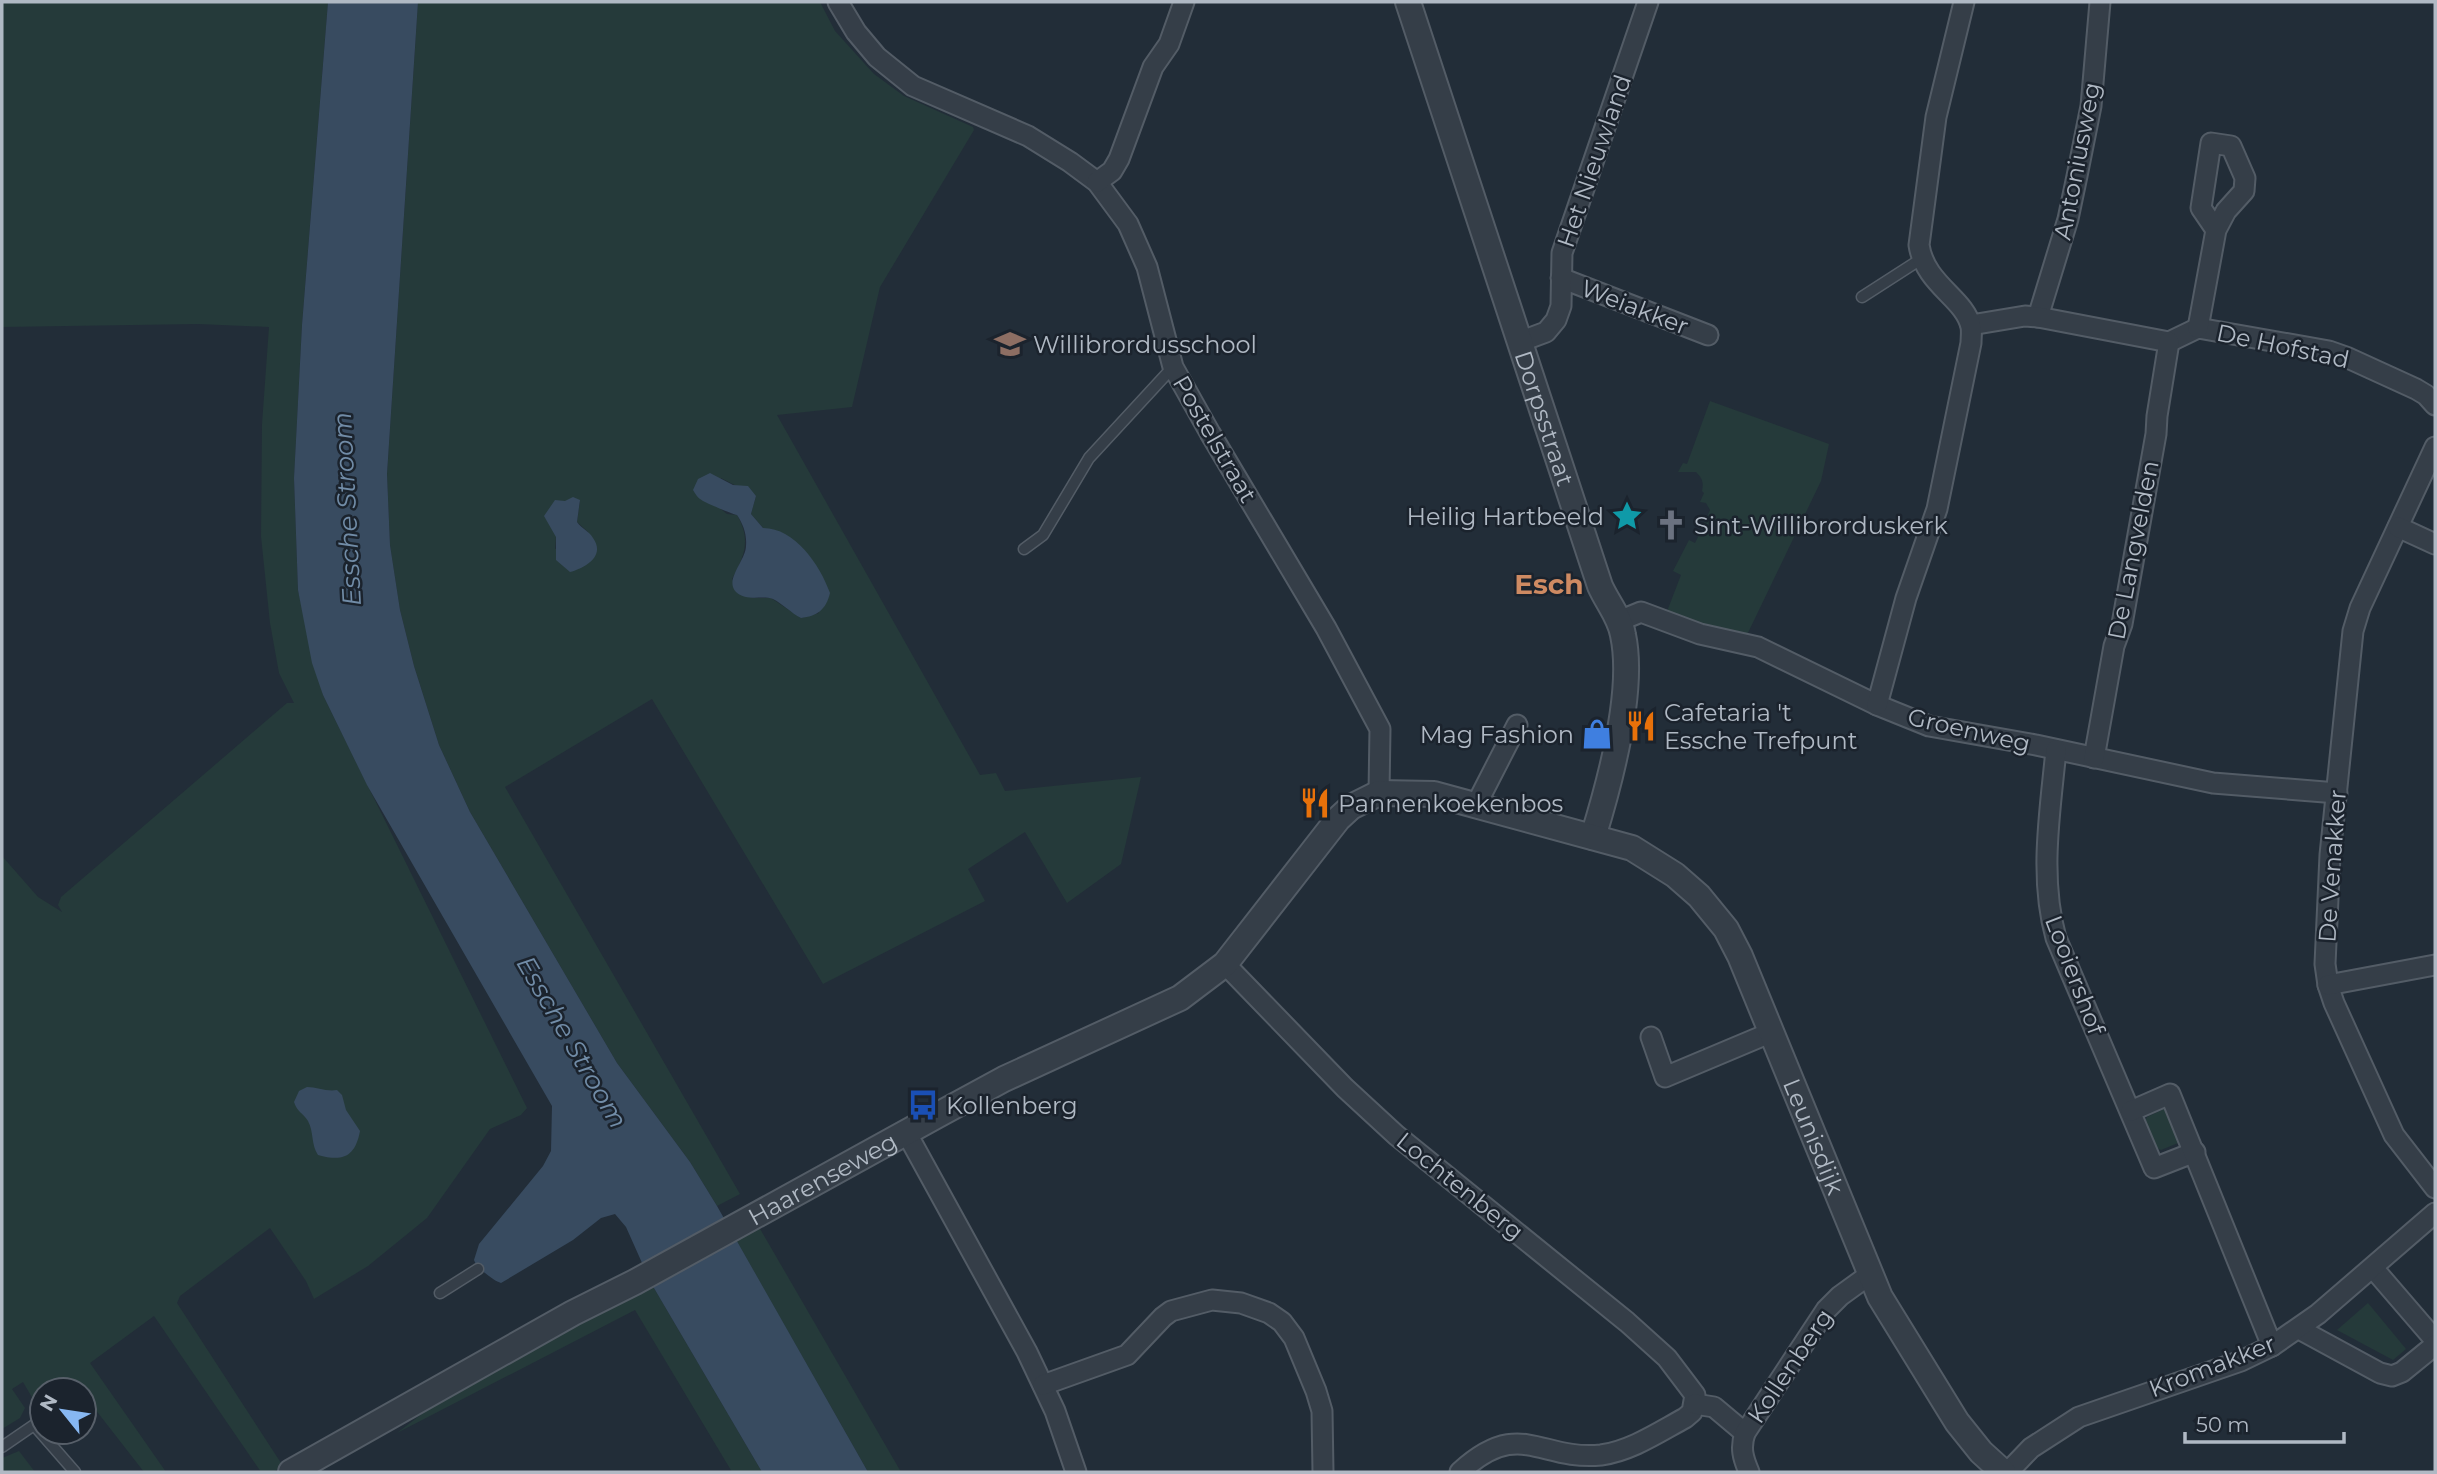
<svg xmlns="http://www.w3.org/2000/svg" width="2437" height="1474" font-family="Montserrat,sans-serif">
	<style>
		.green { fill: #253a3a; fill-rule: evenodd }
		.water { fill: #384b60 }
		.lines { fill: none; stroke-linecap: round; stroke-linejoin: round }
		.service-casing { stroke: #535c66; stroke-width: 13 }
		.minor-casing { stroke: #535c66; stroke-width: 23 }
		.tertiary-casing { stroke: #535c66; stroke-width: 28 }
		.service { stroke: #353e48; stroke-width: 10 }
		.minor { stroke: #353e48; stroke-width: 19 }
		.tertiary { stroke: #353e48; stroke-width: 24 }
		.labels { text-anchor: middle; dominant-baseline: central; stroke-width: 5; stroke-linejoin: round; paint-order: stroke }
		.street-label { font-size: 24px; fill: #b0b9c4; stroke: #1b232d }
		.poi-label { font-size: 24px; fill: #b0b9c4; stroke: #1b232d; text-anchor: start }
		.water-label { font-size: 26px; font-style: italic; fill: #718ca7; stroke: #1b232d }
		.quarter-label { font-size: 28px; font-weight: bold; fill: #ce8a62; stroke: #1b232d }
	</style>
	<rect width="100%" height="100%" fill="#222d38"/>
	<g class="green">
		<polygon points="2,2 328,2 302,325 294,478 298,590 323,695 527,1108 521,1115 490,1129 427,1218 368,1266 314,1299 306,1281 270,1228 180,1296 177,1303 283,1466 273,1472 261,1472 154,1316 90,1363 166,1472 144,1472 84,1395 84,1390 80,1390 72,1380 59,1384 53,1390 42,1390 42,1401 37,1406 23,1382 12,1389 25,1408 20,1418 2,1429 2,856 38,897 62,912 58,905 61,897 287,703 294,703 279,673 270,623 261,536 262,424 269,327 198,324 2,327"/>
		<path d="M418 2H820L835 31 874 74 904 96 973 127 974 130 880 287 852 407 777 415 980 775 996 773 1005 791 1141 777 1121 864 1067 903 1025 832 968 869 985 901 823 984 652 699 505 787 740 1194 717 1206 690 1162 617 1063 470 812 439 745 414 666 400 610 390 545 387 474ZM721 478 756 496 751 514 763 528 819 613 801 618 771 598H752L732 579C745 555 751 539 737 515L727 514 717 506ZM580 501 577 522 588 532 555 549 556 537Z"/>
		<path d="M1710 401 1829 444 1821 481 1746 637 1706 628 1666 614 1681 575 1673 571 1689 540 1695 543 1699 535 1702 536 1705 529 1702 528 1710 510 1706 503 1700 502 1704 493 1702 491C1704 482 1702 478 1696 472H1678L1683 463 1687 464Z"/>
		<polygon points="2164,1109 2168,1111 2180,1138 2178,1143 2161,1150 2155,1147 2145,1121 2147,1117"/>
		<polygon points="759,1227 901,1472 868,1472 736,1240"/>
		<polygon points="651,1283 762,1472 732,1472 635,1310 397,1433 444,1397"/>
		<polygon points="2368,1303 2406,1349 2393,1360 2337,1330"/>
		<polygon points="19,1451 35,1472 2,1472 2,1458"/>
	</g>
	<g class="water">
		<path d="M328 2H418L387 474 390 545 400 610 414 666 439 745 470 812 617 1063 690 1162 717 1206 868 1472H762L651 1283 626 1227 615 1214 601 1218 573 1240 501 1283C492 1280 487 1273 478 1269L474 1260 479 1244 543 1166 551 1151 552 1106 367 785 323 695 312 663 298 590 294 478 302 325Z"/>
		<path d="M710 473 733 485 748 486 756 496 751 514 763 528C795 528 820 565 830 593 826 610 817 616 801 618 791 613 783 604 773 599 762 595 747 602 736 592 724 580 746 560 746 546 747 534 743 524 737 515 732 514 703 502 700 499 697 497 695 493 693 490L698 479Z"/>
		<path d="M573 497 580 500 577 522C582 529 589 531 593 538 606 556 585 568 570 572L556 560V537L544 516 555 500 565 501Z"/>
		<path d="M307 1087C317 1087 327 1092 337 1090L342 1095 346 1110 360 1131C355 1157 343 1162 318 1155 311 1145 314 1132 308 1121 303 1113 297 1112 294 1102L299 1091Z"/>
	</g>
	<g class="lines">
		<g class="service-casing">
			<g id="service">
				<polyline points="1862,297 1921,259"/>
				<polyline points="1024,549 1043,535 1089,458 1173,367"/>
				<polyline points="440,1293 478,1269"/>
				<polyline points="2,1447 34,1425 75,1472"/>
			</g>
		</g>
		<g class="minor-casing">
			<g id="minor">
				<polyline points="838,2 856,32 877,57 913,86 1028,136 1070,162 1097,182 1128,224 1147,267 1173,367 1210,433 1326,628 1380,729 1379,793"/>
				<polyline points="1097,182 1112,171 1119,159 1153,67 1169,44 1184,2"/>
				<polyline points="1561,278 1708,335"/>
				<polyline points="2038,317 2068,219 2077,176 2091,106 2100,2"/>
				<polyline points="1971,325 2025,316 2038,317 2169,342 2198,328 2329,351 2346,357 2416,389 2426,395 2435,405"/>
				<polyline points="2198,328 2216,230 2226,211 2244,191 2245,178 2231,146 2211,143 2201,208 2216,230"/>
				<polyline points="1519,342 1546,332 1556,320 1561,306 1562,253 1648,2"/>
				<polyline points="2435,447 2360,608 2353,631 2330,855 2325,964 2328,985 2334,1003 2394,1135 2435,1188"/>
				<polyline points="2398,527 2435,544"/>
				<polyline points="1619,621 1641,612 1700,634 1758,647 1877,705 1929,726 2036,745 2213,783 2337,793"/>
				<path d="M1877 705 1906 598 1937 509 1971 343C1971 338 1972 332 1971 327 1965 298 1925 285 1919 245L1936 117 1964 2"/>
				<path d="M2056 750C2050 812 2039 877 2056 938L2154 1168 2195 1152"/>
				<polyline points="2094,758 2114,646 2122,624 2156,434 2157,416 2169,342"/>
				<polyline points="1476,805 1517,725"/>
				<path d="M1225 964 1345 1088 1396 1135 1627 1322 1667 1358 1695 1395 1692 1412 1685 1418C1659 1432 1631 1451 1601 1455 1539 1461 1520 1417 1460 1472"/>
				<polyline points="2328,985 2435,965"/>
				<polyline points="1651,1037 1665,1077 1772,1032"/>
				<polyline points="2131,1111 2170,1094 2272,1346"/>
				<polyline points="906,1132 1027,1352 1055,1411 1076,1472"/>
				<polyline points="2373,1268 2435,1340"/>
				<polyline points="2299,1329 2380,1373 2392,1376 2402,1372 2435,1345"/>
				<polyline points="1043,1385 1127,1355 1163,1317 1171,1311 1212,1300 1241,1303 1269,1313 1282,1322 1294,1338 1316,1391 1322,1411 1323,1472"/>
				<polyline points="1695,1404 1714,1407 1745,1433"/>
				<path d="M1749 1472C1743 1458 1740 1448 1745 1433L1826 1310 1840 1296 1869 1275"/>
				<polyline points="2008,1472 2031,1448 2079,1417 2241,1361 2272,1346 2318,1314 2435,1213"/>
			</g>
		</g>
		<g class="tertiary-casing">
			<g id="tertiary">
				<path id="s1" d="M1408 2 1600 586C1607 602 1620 617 1623 635 1635 691 1610 782 1593 837"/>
				<path id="s2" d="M291 1472 573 1313 635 1282 936 1116 1004 1079 1180 998 1225 964 1338 819 1351 807 1379 793 1434 794 1632 848 1675 875 1699 896 1726 929 1740 956 1880 1297 1957 1422 1981 1452 2003 1472"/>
			</g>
		</g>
		<use href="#service" class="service"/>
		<use href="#minor" class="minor"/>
		<use href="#tertiary" class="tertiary"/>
	</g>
	<defs>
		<g id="school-bare" transform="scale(2.415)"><path d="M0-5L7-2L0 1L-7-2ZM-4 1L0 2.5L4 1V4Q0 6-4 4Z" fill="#8d6e63" stroke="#1b232d" stroke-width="2.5" paint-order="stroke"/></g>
		<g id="sight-bare" transform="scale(2.415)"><path d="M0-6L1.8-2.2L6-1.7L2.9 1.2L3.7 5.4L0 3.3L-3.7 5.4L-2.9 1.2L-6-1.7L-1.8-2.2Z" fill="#0f9aa8" stroke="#1b232d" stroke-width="2.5" paint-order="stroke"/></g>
		<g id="church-bare" transform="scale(2.415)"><path d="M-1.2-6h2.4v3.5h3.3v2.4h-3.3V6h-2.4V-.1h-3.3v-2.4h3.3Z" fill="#6b7280" stroke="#1b232d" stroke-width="2.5" paint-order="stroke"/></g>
		<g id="restaurant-bare" transform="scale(2.415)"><path d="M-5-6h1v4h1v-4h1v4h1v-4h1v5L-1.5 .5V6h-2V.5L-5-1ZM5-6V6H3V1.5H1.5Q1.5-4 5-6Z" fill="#e8710a" stroke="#1b232d" stroke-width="2.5" paint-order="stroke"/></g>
		<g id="shop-bare" transform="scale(2.415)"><path d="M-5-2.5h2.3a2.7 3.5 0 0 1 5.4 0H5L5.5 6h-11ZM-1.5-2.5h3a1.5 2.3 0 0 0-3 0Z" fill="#3f7fe0" stroke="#1b232d" stroke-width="2.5" paint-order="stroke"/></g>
		<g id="bus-bare" transform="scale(2.415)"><path d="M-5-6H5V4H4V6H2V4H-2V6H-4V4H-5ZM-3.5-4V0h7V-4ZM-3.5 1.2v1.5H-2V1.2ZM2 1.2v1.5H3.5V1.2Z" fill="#1a4fb4" stroke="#1b232d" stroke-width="2.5" paint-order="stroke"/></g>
	</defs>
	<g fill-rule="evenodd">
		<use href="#school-bare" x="1010" y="344"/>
		<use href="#sight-bare" x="1627" y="516"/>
		<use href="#church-bare" x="1671" y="525"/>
		<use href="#restaurant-bare" x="1641" y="726"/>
		<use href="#shop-bare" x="1597" y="734"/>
		<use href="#restaurant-bare" x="1315" y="803"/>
		<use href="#bus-bare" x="923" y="1105"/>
	</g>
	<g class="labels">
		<g class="street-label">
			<text transform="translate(1594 161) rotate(-71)">Het Nieuwland</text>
			<text transform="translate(2077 161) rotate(-79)">Antoniusweg</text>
			<text transform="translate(1635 307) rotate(21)">Weiakker</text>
			<text transform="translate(2283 346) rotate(12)">De Hofstad</text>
			<text stroke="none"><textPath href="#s1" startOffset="438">Dorpsstraat</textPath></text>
			<text transform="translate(1215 439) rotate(60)">Postelstraat</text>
			<text transform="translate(2133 550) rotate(-79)">De Langvelden</text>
			<text transform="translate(1969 730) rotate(13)">Groenweg</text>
			<text transform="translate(2332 866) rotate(-86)">De Venakker</text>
			<text transform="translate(2075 975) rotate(69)">Looiershof</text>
			<text stroke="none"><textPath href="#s2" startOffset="1908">Leunisdijk</textPath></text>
			<text stroke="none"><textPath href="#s2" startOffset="607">Haarenseweg</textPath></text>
			<text transform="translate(1460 1186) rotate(39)">Lochtenberg</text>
			<text transform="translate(1790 1366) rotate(-56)">Kollenberg</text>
			<text transform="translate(2212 1366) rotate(-21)">Kromakker</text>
		</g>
		<g class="poi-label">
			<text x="1033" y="344">Willibrordusschool</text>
			<text x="1604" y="516" text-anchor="end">Heilig Hartbeeld</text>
			<text x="1694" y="525">Sint-Willibrorduskerk</text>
			<text x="1664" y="712">Cafetaria 't<tspan x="1664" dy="28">Essche Trefpunt</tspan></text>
			<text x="1574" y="734" text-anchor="end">Mag Fashion</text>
			<text x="1338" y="803">Pannenkoekenbos</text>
			<text x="946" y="1105">Kollenberg</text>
		</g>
		<g class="water-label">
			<text transform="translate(347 509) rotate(-93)">Essche Stroom</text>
			<text transform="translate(572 1042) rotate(60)">Essche Stroom</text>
		</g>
		<g class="quarter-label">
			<text x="1549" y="584">Esch</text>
		</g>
	</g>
	<rect width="2437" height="1474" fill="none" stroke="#b0b9c4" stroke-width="7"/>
	<g transform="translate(63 1411) rotate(300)"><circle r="33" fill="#1b232d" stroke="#575f69" stroke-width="2"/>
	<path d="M0-5L12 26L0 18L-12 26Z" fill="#87b7f2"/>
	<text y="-10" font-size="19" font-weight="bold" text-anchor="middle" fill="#b0b9c4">N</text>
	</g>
	<path d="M2185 1432v10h159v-10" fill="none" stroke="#b0b9c4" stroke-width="3.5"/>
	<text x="2196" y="1432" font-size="21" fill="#b0b9c4" stroke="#1b232d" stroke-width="5" paint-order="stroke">50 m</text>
</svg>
